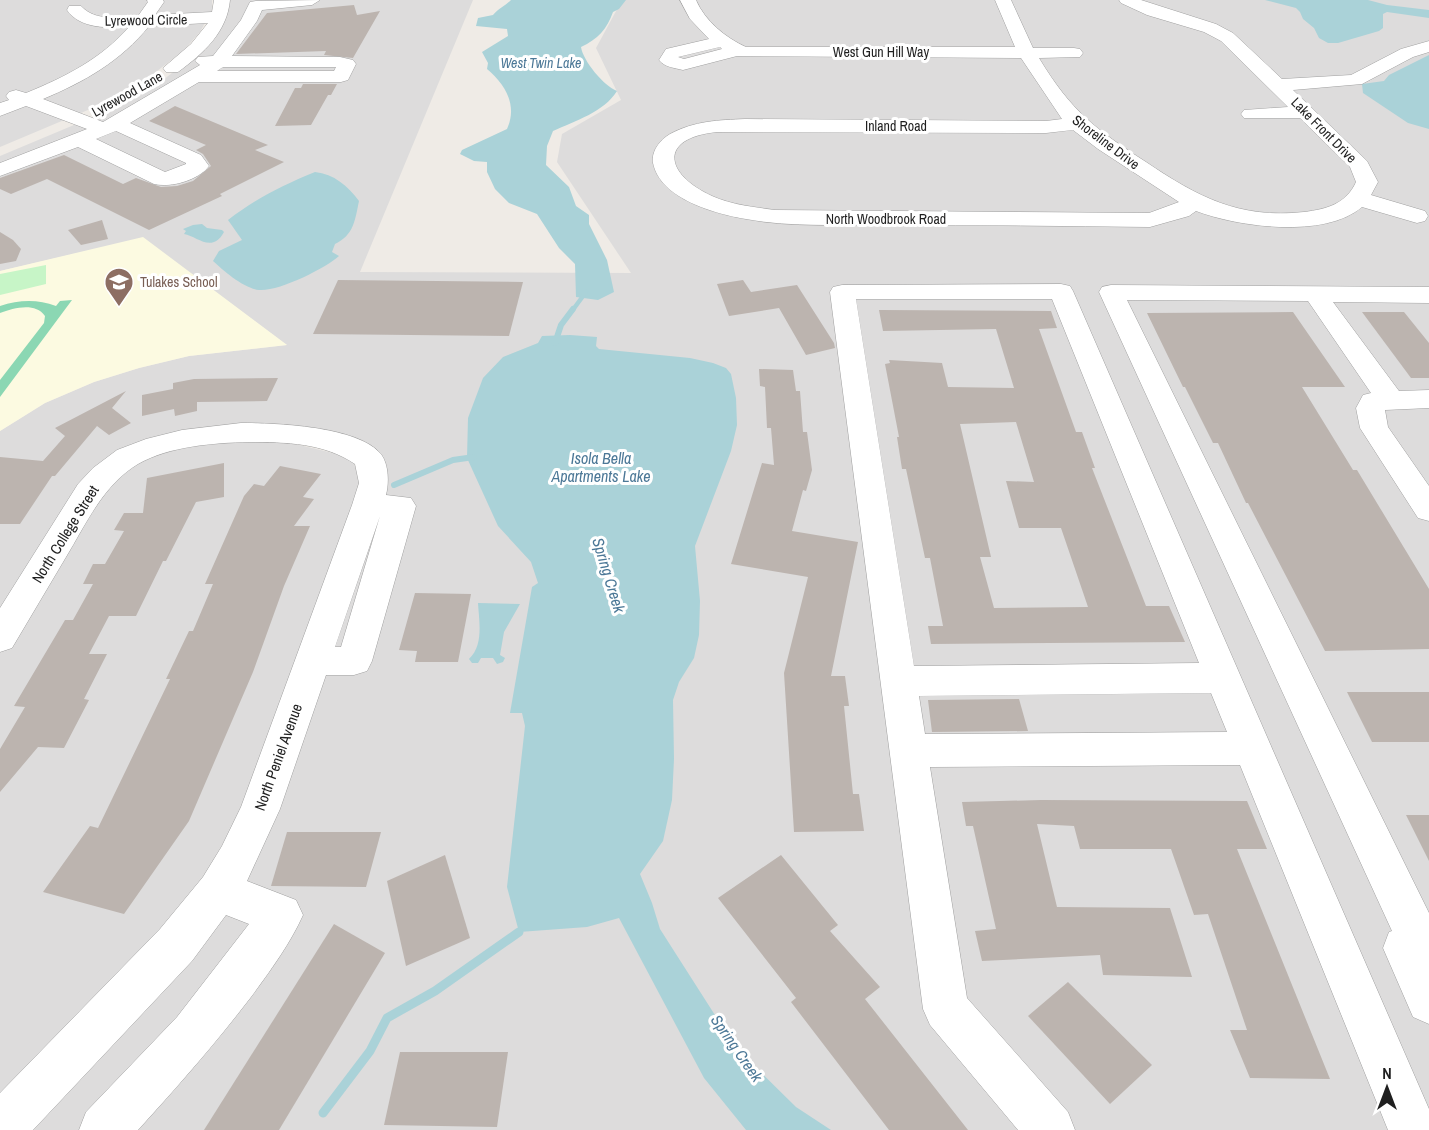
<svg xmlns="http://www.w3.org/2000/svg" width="1429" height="1130" font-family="'Archivo Narrow',sans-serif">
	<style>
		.residential { fill: #dddcdc }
		.education { fill: #fcfae1 }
		.park { fill: #c7f5c7 }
		.pitch { fill: #8bd7b3 }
		.water { fill: #aad2d8 }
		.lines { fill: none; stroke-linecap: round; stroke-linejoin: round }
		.stream-far2 { stroke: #aad2d8; stroke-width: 4.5 }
		.stream-far1 { stroke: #aad2d8; stroke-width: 6 }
		.stream { stroke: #aad2d8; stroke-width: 9 }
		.building { fill: #bcb4af; fill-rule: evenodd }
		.minor-casing { stroke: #a0a0a0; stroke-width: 1 }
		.minor { fill: #fff; fill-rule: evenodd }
		.labels { text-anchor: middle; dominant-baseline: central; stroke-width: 6; stroke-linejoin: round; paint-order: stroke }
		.far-street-label { font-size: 14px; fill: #1f1f1f; stroke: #fff }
		.far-water-label { font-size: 14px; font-style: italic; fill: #4c7897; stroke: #fff }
		.far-education-label { font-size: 14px; fill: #785e54; stroke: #fff; text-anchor: start }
		.street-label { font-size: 15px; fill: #1f1f1f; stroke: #fff }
		.water-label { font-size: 16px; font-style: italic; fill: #4c7897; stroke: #fff }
	</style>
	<rect width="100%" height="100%" fill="#efebe6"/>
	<g class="residential">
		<polygon points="0,0 212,0 212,10 200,32 183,51 148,78 95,107 0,147"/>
		<polygon points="229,0 473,0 360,272 631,273 557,162 562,134 621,100 596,48 622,0 1429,0 1429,1130 26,1130 160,989 192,949 261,845 276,812 385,488 387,468 381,456 363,445 329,433 292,426 261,424 252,440 291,443 337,454 353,462 359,474 359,487 270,739 240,814 187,906 104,1003 0,1106 0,431 45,403 94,382 139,368 189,356 287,345 143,238 0,271 0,156 105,112 163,80 204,48 216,34 225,19"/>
	</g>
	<polygon class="education" points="143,237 287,345 189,356 139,368 94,382 45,403 0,431 0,271"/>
	<polygon class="park" points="46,265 46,284 0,295 0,274"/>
	<path class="pitch" d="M72 300 0 397V380L44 323 45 316C35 302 14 308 0 313V306C19 300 37 299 56 306L60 301Z"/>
	<g class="water">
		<path d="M511 0H626L619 9 613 12C607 29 598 39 581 47 583 61 604 86 617 91 604 112 575 121 553 131L547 146 546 165 569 187 576 206 589 215V224L607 260 614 292 598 300 576 297 575 264 559 248 537 214 509 203 495 189 487 172V162L474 161 460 154 462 150 507 129C518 105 505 84 487 69L488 63 482 52 508 36 507 29 476 26 478 18 493 15C499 8 505 6 511 0Z"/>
		<polygon points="1265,0 1368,0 1387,5 1429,10 1429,18 1387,12 1383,14 1383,28 1379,31 1338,43 1328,43 1319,38 1314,28 1303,19 1300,12 1296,8"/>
		<polygon points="1429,55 1429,129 1408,123 1363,93 1362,84 1384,81 1389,75"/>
		<path d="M315 172C334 174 348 186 359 201 355 220 354 235 335 244L332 252 339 256C326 268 278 292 259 290 243 288 224 271 213 261L219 251 242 240 228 220C257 198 281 186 315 172Z"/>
		<path d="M202 224 207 228 222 230 224 232C212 254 197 236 184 234L186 231 183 229 193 225Z"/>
		<polygon points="570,335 597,337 596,346 599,349 690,358 713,363 726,368 731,374 736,398 737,425 731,451 695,546 700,601 699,635 694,658 679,682 673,700 674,759 672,800 663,841 640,874 652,903 660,929 736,1048 796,1107 831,1130 746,1130 704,1078 619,918 587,927 519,932 507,887 525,726 522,713 510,713 532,587 538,583 531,562 498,526 467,458 468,418 483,378 503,357 538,343 542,336"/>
		<path d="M478 603 520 604 504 632 500 655 505 658 503 662 497 664 493 658H481L478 663H472L469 659C484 645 479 621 478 603Z"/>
	</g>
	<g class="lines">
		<polyline class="stream-far2" points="572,311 586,292"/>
		<g class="stream-far1">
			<polyline points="555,343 561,325 573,309"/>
			<polyline points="394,485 453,460 474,457"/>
		</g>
		<polyline class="stream" points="323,1113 370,1051 387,1018 435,991 519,932"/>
	</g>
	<g class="building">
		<polygon points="354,5 357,15 380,11 353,58 324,55 326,51 236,54 267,13"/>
		<polygon points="303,84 337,84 331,95 328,95 311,125 275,126 295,88 301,88"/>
		<polygon points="175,106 268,145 255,150 284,162 220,194 222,196 149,230 47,179 11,194 0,189 0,178 64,155 123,184 136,178 161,187 177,186 193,181 211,166 203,154 196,150 206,145 149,121"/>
		<polygon points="102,220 108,239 81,245 68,230"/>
		<polygon points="0,232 13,240 21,249 16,261 0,264"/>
		<polygon points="338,280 523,282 509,336 313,334"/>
		<polygon points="743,280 751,292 797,285 834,343 835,348 806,355 779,308 729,316 717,284"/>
		<path d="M879 310 1051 311 1057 328 1039 329 1076 432H1082L1095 468H1092L1146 606H1169L1185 642 931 644 928 626H943L930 558H925L906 469H902L897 437H899L885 364 890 363 889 360 942 363 948 387 1014 388 996 329 883 331ZM1016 422 1034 482 1006 481 1019 528H1061L1088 607 994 608 980 557H991L960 424Z"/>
		<polygon points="1293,312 1345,387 1302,387 1353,470 1357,470 1429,589 1429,649 1325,651 1248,503 1246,503 1218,443 1213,443 1185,387 1183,387 1147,313"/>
		<polygon points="1362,312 1404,312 1429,343 1429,378 1411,378"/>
		<polygon points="759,369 793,370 796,391 800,391 803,432 807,432 812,470 806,491 803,490 792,531 858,542 831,676 845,676 849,706 844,706 853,794 859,794 864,831 794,832 784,673 808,577 731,564 762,463 774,465 771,428 767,428 765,387 760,386"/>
		<polygon points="278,378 267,401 197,402 197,411 175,416 174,409 142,416 142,395 173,389 173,383 194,379"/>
		<polygon points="126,391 112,408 131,423 109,435 97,426 55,476 52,476 20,524 0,524 0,457 43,461 65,436 55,428"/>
		<polygon points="224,463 224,497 196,502 166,561 163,561 136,616 109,616 89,654 107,654 84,699 89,700 64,748 38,747 0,792 0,749 25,707 14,706 65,620 73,620 93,584 83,584 93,564 105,564 124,531 114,530 124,513 143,513 147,478"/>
		<polygon points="280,466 321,474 303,497 314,499 294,526 310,526 284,586 253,672 189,821 124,914 43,892 90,826 98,828 170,679 166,679 189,631 193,631 213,584 205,584 244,496 254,484 264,486"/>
		<polygon points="415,593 471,594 458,662 415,662 417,651 399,650"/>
		<polygon points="1347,692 1429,692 1429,742 1372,742"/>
		<polygon points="1019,699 1028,731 932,732 928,700"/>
		<polygon points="1041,800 1247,801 1267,849 1237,849 1330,1079 1250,1078 1230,1030 1247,1030 1208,914 1194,915 1171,849 1080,849 1074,826 1037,824 1057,907 1170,908 1192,977 1103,975 1100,955 982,961 975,931 996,929 973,826 966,826 962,802"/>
		<polygon points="1406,815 1429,815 1429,861"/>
		<polygon points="287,832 381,832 366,887 271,886"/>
		<polygon points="445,855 470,938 406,966 387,881"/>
		<polygon points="781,855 838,925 830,931 880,987 865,999 968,1130 889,1130 791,1002 796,998 718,898"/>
		<polygon points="334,924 385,953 279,1130 204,1130"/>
		<polygon points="1068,982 1152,1065 1110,1104 1028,1016"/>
		<polygon points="400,1052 508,1052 497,1127 384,1125"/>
	</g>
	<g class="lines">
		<g class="minor-casing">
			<g id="minor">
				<path d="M147 0H163L164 2 155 15 212 12 214 0H230C227 32 204 53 178 72H166L163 68 191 44 208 23 149 26C121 61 84 82 43 99L103 122 200 65 195 61 198 57 213 56 241 20 250 2 256 1 320 0 312 5 262 10 257 21 232 56 340 57 353 60 356 64 348 80 341 82H199L130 123 201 155 209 166C199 180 171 188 154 184L78 147 0 176V163L87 129 26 106 0 116V103L9 100 6 96 9 92 16 90 26 93C65 77 101 59 129 27 108 28 80 29 67 10L69 6H81C96 22 118 17 138 16L148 2ZM223 67H336L334 71H217ZM116 131 186 163V164L165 172 96 139Z"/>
				<path d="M680 0H696C705 21 726 38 746 47H1015L995 0H1011L1033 48H1074L1080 49 1083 53 1080 57 1039 58C1071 111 1095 129 1146 162 1198 197 1239 219 1304 212 1327 209 1346 204 1356 182L1350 167 1300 118H1244L1241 114 1244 110 1288 107 1221 41 1204 32 1147 15 1121 3 1119 0H1141L1216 24 1233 33 1282 79 1351 75 1401 49 1429 41V52L1413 57 1362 84 1293 90 1367 161 1378 182 1371 195 1425 211 1428 216 1425 221 1417 223 1362 207C1325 239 1238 227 1196 211L1189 216 1150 227C1064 226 977 225 891 225 843 224 793 228 746 219 716 214 660 199 653 163 651 151 660 140 670 134 694 121 719 120 745 119L1046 121 1062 119 1021 58 737 56 683 70C675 68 664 67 659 60L666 49 709 39 690 19ZM720 47 722 49 684 59 678 57ZM1073 130 1098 149 1179 202 1149 213 775 210C754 207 732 205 712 196 664 174 658 138 717 132L1046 133Z"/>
				<path d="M1061 284 1070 286 1073 291 1429 1109V1130H1388L1240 765 930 767 967 998 1068 1112 1075 1130H1018L930 1025 923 1009 830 292 833 287 842 285ZM856 299H1052L1199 663 914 666ZM1211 693 1227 732 925 734 919 696Z"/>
				<polygon points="1111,285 1429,287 1429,303 1333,302 1399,391 1429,390 1429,408 1385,410 1388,427 1429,486 1429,521 1418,518 1360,428 1356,408 1363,395 1371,393 1308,301 1127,300 1429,913 1429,1024 1413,1017 1383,948 1389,932 1392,931 1099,292 1102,287"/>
				<path d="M241 423C275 423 358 426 381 454 389 465 389 483 386 495L411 498 416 506 372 661 367 671 354 675H326L280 809 247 881 296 900 303 915C290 944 270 971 251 997 215 1044 178 1086 138 1130H79L86 1112 177 1017 249 924 226 915 192 961 33 1130H0V1093L160 929 203 877 222 846 241 807 352 505 359 483 355 464C324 443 286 442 249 442 213 443 170 446 138 464 103 485 86 524 66 557 48 587 30 618 12 648L0 652V608L78 484 93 468 117 450 146 439 182 430ZM380 516 341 647H335Z"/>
			</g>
		</g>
		<use href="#minor" class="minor"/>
	</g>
	<defs>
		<g id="school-pin" transform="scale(1.5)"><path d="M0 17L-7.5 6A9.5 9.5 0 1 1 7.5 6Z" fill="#8d6e63" stroke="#fff"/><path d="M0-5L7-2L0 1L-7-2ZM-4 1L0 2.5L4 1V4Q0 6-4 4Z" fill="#fff"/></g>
	</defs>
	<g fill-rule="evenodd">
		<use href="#school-pin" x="119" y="282"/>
	</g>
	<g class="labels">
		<g class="far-street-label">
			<text transform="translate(146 20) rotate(-1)">Lyrewood Circle</text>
			<text x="881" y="52">West Gun Hill Way</text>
			<text transform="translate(127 94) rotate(-29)">Lyrewood Lane</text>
			<text x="896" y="126">Inland Road</text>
			<text transform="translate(1324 130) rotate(45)">Lake Front Drive</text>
			<text transform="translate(1106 142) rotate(37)">Shoreline Drive</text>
			<text x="886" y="219">North Woodbrook Road</text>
		</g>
		<g class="far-water-label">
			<text x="541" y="63">West Twin Lake</text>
		</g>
		<g class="far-education-label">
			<text x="140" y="282">Tulakes School</text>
		</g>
		<g class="street-label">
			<text transform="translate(65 534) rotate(-58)">North College Street</text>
			<text transform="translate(278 757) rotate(-70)">North Peniel Avenue</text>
		</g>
		<g class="water-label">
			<text x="601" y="458">Isola Bella<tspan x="601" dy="18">Apartments Lake</tspan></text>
			<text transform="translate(609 575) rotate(73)">Spring Creek</text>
			<text transform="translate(737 1048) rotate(55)">Spring Creek</text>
		</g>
	</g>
	<g transform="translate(1387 1088)" stroke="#ffffff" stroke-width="4.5" paint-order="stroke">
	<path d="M0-4.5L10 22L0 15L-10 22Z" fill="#1f1f1f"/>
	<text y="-9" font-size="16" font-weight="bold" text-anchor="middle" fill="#1f1f1f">N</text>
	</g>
</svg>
